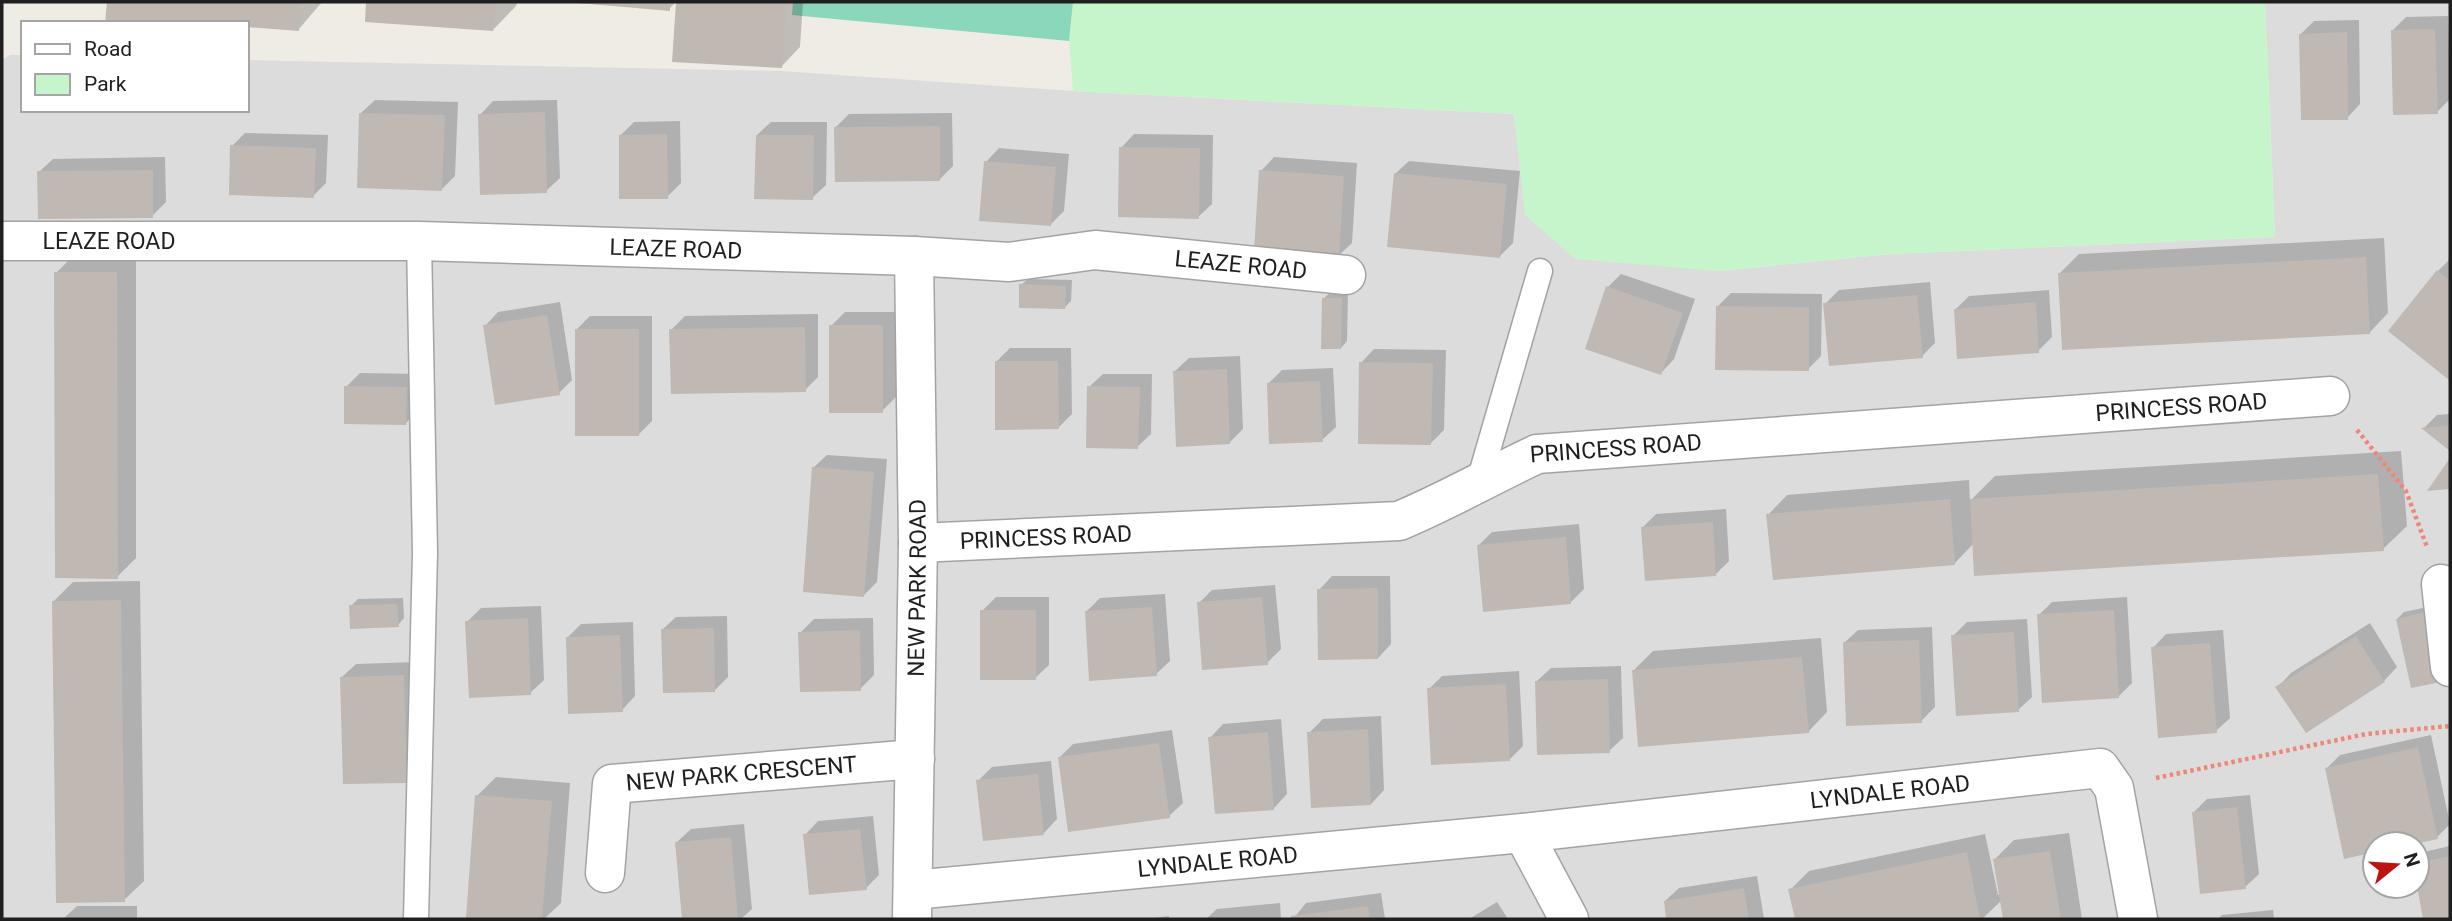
<svg xmlns="http://www.w3.org/2000/svg" width="2452" height="921" font-family="Roboto,sans-serif">
	<style>
		.residential { fill: #dddcdc; fill-rule: evenodd }
		.park { fill: #c7f5cb }
		.pitch { fill: #8bd7bb }
		.shadow { fill: #0003 }
		.building { fill: #bfb8b3 }
		.lines { fill: none; stroke-linecap: round; stroke-linejoin: round }
		.lane-casing { stroke: #a3a3a3; stroke-width: 27 }
		.street-casing { stroke: #a3a3a3; stroke-width: 41 }
		.path { stroke: #ee8778; stroke-width: 4.5; stroke-dasharray: 3.5 3.5; stroke-linecap: butt }
		.lane { stroke: #fff; stroke-width: 24 }
		.street { stroke: #fff; stroke-width: 38 }
		.labels { text-anchor: middle; dominant-baseline: central; stroke-width: 5; stroke-linejoin: round; paint-order: stroke }
		.street-label { font-size: 23px; fill: #1f1f1f; stroke: #fff }
	</style>
	<rect width="100%" height="100%" fill="#efece6"/>
	<path class="residential" d="M2265 2H2450V919H2V60L10 55H23V110H247V60L781 71 1073 91 1514 114 1526 215 1718 271 1891 254 2275 237ZM2375 844H2417V886H2375Z"/>
	<polygon class="park" points="1073,2 2265,2 2275,237 1891,254 1718,271 1575,259 1525,215 1514,114 1073,91 1069,41"/>
	<polygon class="pitch" points="793,2 1073,2 1069,41 792,15"/>
	<g class="shadow">
		<polygon points="108,2 322,2 299,29 247,25 247,23 107,23"/>
		<polygon points="368,2 517,2 516,6 493,30 367,21"/>
		<polygon points="562,2 676,2 669,9"/>
		<polygon points="677,2 803,2 800,47 781,67 674,60"/>
		<polygon points="2448,16 2450,99 2437,112 2392,31 2406,17"/>
		<polygon points="2359,20 2360,104 2347,118 2301,34 2314,21"/>
		<polygon points="375,100 458,102 455,176 442,189 361,113"/>
		<polygon points="557,100 560,178 546,191 480,115 493,101"/>
		<polygon points="952,113 953,166 939,180 835,128 849,114"/>
		<polygon points="680,121 681,183 667,197 621,135 634,122"/>
		<polygon points="771,122 827,122 826,185 812,198 757,135"/>
		<polygon points="245,133 328,135 326,183 313,196 232,146"/>
		<polygon points="1134,134 1213,135 1212,204 1198,217 1121,148"/>
		<polygon points="999,148 1069,154 1064,211 1050,225 986,162"/>
		<polygon points="165,157 166,202 152,216 39,172 53,159"/>
		<polygon points="1274,157 1357,163 1352,243 1338,256 1261,171"/>
		<polygon points="1409,161 1520,171 1513,243 1500,256 1395,174"/>
		<polygon points="2384,238 2388,313 2369,333 2060,273 2079,254"/>
		<polygon points="75,254 136,254 136,558 117,577 56,273"/>
		<polygon points="2450,259 2450,376 2449,377 2438,271"/>
		<polygon points="1621,274 1695,299 1674,359 1661,373 1608,287"/>
		<polygon points="1028,279 1072,280 1071,301 1065,307 1021,285"/>
		<polygon points="1930,282 1935,343 1922,356 1825,304 1839,290"/>
		<polygon points="2049,290 2052,337 2038,351 1956,309 1969,296"/>
		<polygon points="1331,292 1348,292 1347,341 1341,348 1324,298"/>
		<polygon points="1731,293 1822,294 1821,356 1808,369 1717,307"/>
		<polygon points="560,302 572,380 559,393 485,326 498,312"/>
		<polygon points="845,312 896,312 896,397 882,411 831,326"/>
		<polygon points="818,314 818,377 805,390 671,330 685,316"/>
		<polygon points="590,316 652,316 652,421 639,434 577,329"/>
		<polygon points="1010,348 1071,348 1072,414 1058,428 996,362"/>
		<polygon points="1374,349 1446,350 1444,430 1430,444 1361,363"/>
		<polygon points="1240,356 1243,429 1229,443 1175,371 1189,358"/>
		<polygon points="1333,368 1336,427 1322,440 1269,383 1282,370"/>
		<polygon points="360,373 420,374 419,409 406,423 346,387"/>
		<polygon points="1103,374 1152,374 1151,434 1137,447 1089,387"/>
		<polygon points="2450,414 2450,448 2424,428 2437,415"/>
		<polygon points="2401,451 2407,526 2383,549 1974,543 1954,564 1768,515 1787,495 1969,480 1970,501 1995,476"/>
		<polygon points="827,455 887,459 877,582 864,595 813,468"/>
		<polygon points="1726,509 1729,561 1716,574 1643,527 1656,514"/>
		<polygon points="1579,524 1584,589 1570,603 1479,545 1492,532"/>
		<polygon points="1332,576 1390,576 1391,644 1378,658 1319,590"/>
		<polygon points="140,581 144,881 124,900 54,601 73,582"/>
		<polygon points="1275,585 1281,649 1267,663 1199,603 1212,590"/>
		<polygon points="1165,594 1170,661 1156,674 1086,612 1100,598"/>
		<polygon points="996,597 1049,597 1049,665 1035,678 982,611"/>
		<polygon points="2127,597 2132,683 2119,696 2039,615 2052,602"/>
		<polygon points="403,598 404,618 398,625 351,606 358,599"/>
		<polygon points="541,606 544,680 530,693 467,622 481,608"/>
		<polygon points="2432,606 2447,673 2397,619 2404,612"/>
		<polygon points="727,616 728,677 715,690 662,630 676,617"/>
		<polygon points="873,618 874,675 860,689 800,633 814,619"/>
		<polygon points="2027,619 2032,697 2018,710 1953,636 1967,622"/>
		<polygon points="633,622 635,696 622,710 567,638 581,624"/>
		<polygon points="2370,623 2397,667 2384,681 2278,687 2291,673"/>
		<polygon points="1932,627 1935,707 1921,721 1844,643 1858,630"/>
		<polygon points="2223,630 2230,718 2216,731 2153,648 2166,634"/>
		<polygon points="1821,638 1827,712 1808,732 1634,670 1653,651"/>
		<polygon points="417,662 420,767 406,781 342,677 356,664"/>
		<polygon points="1621,666 1623,738 1609,751 1537,681 1551,668"/>
		<polygon points="1519,671 1523,746 1510,759 1429,689 1442,676"/>
		<polygon points="1381,716 1384,790 1371,804 1309,733 1323,719"/>
		<polygon points="1281,719 1287,794 1274,808 1210,738 1223,724"/>
		<polygon points="1172,730 1183,803 1169,816 1059,758 1073,744"/>
		<polygon points="2431,735 2450,824 2437,837 2406,844 2375,844 2375,851 2327,768 2340,755"/>
		<polygon points="1051,761 1057,819 1044,833 978,781 992,767"/>
		<polygon points="496,777 570,783 561,903 544,919 468,916 477,796"/>
		<polygon points="2250,795 2259,874 2245,887 2193,813 2207,799"/>
		<polygon points="873,816 879,875 866,888 805,835 818,821"/>
		<polygon points="744,824 752,909 741,919 684,919 677,842 691,829"/>
		<polygon points="2069,833 2082,919 2005,919 2002,900 1982,919 1797,919 1790,890 1809,871 1985,834 1998,895 2001,894 1995,859 2014,840"/>
		<polygon points="2450,846 2450,919 2425,919 2417,879 2417,861 2428,851"/>
		<polygon points="1757,876 1764,919 1668,919 1665,901 1679,888"/>
		<polygon points="1381,893 1385,919 1293,919 1306,903"/>
		<polygon points="1497,902 1508,919 1469,919"/>
		<polygon points="1280,903 1281,919 1206,919 1217,909"/>
		<polygon points="77,906 137,906 137,919 63,919"/>
		<polygon points="2273,910 2274,919 2218,919 2222,915"/>
		<polygon points="1169,916 1169,919 1147,919"/>
	</g>
	<g class="building">
		<polygon points="107,2 301,2 299,31 247,27 247,23 105,23"/>
		<polygon points="366,2 496,2 493,31 365,22"/>
		<polygon points="567,2 670,2 670,11"/>
		<polygon points="676,2 786,2 782,68 672,62"/>
		<polygon points="2435,29 2438,114 2393,115 2391,30"/>
		<polygon points="2347,32 2348,120 2301,120 2299,34"/>
		<polygon points="545,112 547,193 480,195 478,114"/>
		<polygon points="359,113 445,115 442,191 357,188"/>
		<polygon points="940,126 940,181 835,182 834,127"/>
		<polygon points="667,134 668,199 619,199 619,135"/>
		<polygon points="756,135 814,135 813,200 754,199"/>
		<polygon points="230,145 316,148 314,198 229,195"/>
		<polygon points="1119,147 1200,148 1199,219 1118,217"/>
		<polygon points="984,161 1056,167 1051,226 979,221"/>
		<polygon points="153,170 153,218 38,219 37,171"/>
		<polygon points="1259,170 1344,176 1339,258 1254,252"/>
		<polygon points="1394,173 1507,184 1500,258 1387,247"/>
		<polygon points="2366,257 2370,334 2062,350 2058,273"/>
		<polygon points="2437,270 2450,281 2449,380 2388,331"/>
		<polygon points="54,272 117,272 118,579 55,578"/>
		<polygon points="1019,284 1066,286 1065,309 1019,308"/>
		<polygon points="1606,286 1683,313 1661,375 1585,349"/>
		<polygon points="1917,295 1923,358 1829,366 1823,303"/>
		<polygon points="1322,298 1342,298 1341,349 1321,349"/>
		<polygon points="2036,302 2039,353 1957,359 1954,309"/>
		<polygon points="1716,306 1809,307 1809,371 1715,370"/>
		<polygon points="547,315 560,395 495,405 483,325"/>
		<rect x="829" y="325" width="54" height="88"/>
		<polygon points="805,327 806,392 671,394 669,329"/>
		<rect x="575" y="329" width="64" height="107"/>
		<polygon points="995,361 1058,361 1059,429 995,430"/>
		<polygon points="1359,362 1433,363 1431,445 1358,444"/>
		<polygon points="1227,369 1230,444 1176,447 1173,371"/>
		<polygon points="1320,381 1323,442 1269,444 1267,383"/>
		<polygon points="344,386 407,387 406,425 344,424"/>
		<polygon points="1087,386 1140,387 1138,449 1086,448"/>
		<polygon points="2450,425 2450,451 2421,428"/>
		<polygon points="2450,458 2450,489 2427,491"/>
		<polygon points="812,467 874,472 864,597 803,592"/>
		<polygon points="2378,474 2384,551 1974,576 1970,499"/>
		<polygon points="1950,499 1955,565 1773,580 1766,514"/>
		<polygon points="1713,522 1716,576 1645,581 1641,527"/>
		<polygon points="1566,537 1571,604 1483,612 1477,545"/>
		<polygon points="1378,588 1378,659 1318,660 1317,589"/>
		<polygon points="1262,597 1268,665 1202,670 1197,602"/>
		<polygon points="121,600 125,902 56,903 52,601"/>
		<polygon points="397,604 399,627 350,629 349,605"/>
		<polygon points="1152,607 1157,676 1089,681 1085,611"/>
		<rect x="980" y="610" width="56" height="70"/>
		<polygon points="2114,610 2119,698 2042,703 2037,614"/>
		<polygon points="2425,612 2441,682 2411,688 2396,619"/>
		<polygon points="528,618 531,695 469,698 465,621"/>
		<polygon points="714,628 715,692 663,693 661,629"/>
		<polygon points="860,630 861,691 800,692 798,632"/>
		<polygon points="2014,632 2019,712 1956,716 1951,635"/>
		<polygon points="620,635 623,712 568,714 566,637"/>
		<polygon points="2356,636 2385,682 2306,733 2275,687"/>
		<polygon points="1919,640 1922,723 1846,726 1843,642"/>
		<polygon points="2210,643 2217,733 2158,738 2151,647"/>
		<polygon points="1802,657 1809,733 1638,747 1632,670"/>
		<polygon points="404,675 407,783 343,784 340,677"/>
		<polygon points="1608,679 1610,753 1537,755 1535,681"/>
		<polygon points="1506,684 1510,761 1431,765 1427,688"/>
		<polygon points="1368,729 1371,805 1311,808 1307,732"/>
		<polygon points="1268,732 1274,810 1215,814 1208,737"/>
		<polygon points="1159,743 1170,818 1068,832 1058,757"/>
		<polygon points="2418,747 2438,839 2414,844 2375,844 2375,852 2344,859 2325,768"/>
		<polygon points="1038,774 1044,835 983,841 976,780"/>
		<polygon points="475,795 552,801 542,919 466,918"/>
		<polygon points="2237,807 2246,889 2200,894 2192,812"/>
		<polygon points="860,829 867,890 809,895 803,834"/>
		<polygon points="731,837 738,919 682,919 675,842"/>
		<polygon points="2050,851 2061,919 2003,919 1993,859"/>
		<polygon points="1967,852 1980,919 1795,919 1788,889"/>
		<polygon points="2450,856 2450,919 2423,919 2417,886 2417,863"/>
		<polygon points="1744,888 1749,919 1666,919 1664,901"/>
		<polygon points="1368,906 1370,919 1291,919 1291,916"/>
	</g>
	<g class="lines">
		<g class="lane-casing">
			<g id="lane">
				<polyline points="1479,481 1540,271"/>
				<polyline points="416,919 425,553 419,241"/>
			</g>
		</g>
		<g class="street-casing">
			<g id="street">
				<path id="s1" d="M2 241H419L914 256 1009 262 1095 250 1346 275"/>
				<path id="s2" d="M918 543 1399 521C1447 501 1490 476 1537 454L2330 396"/>
				<polyline points="2441,584 2450,667"/>
				<polyline points="1523,833 1569,919"/>
				<path id="s3" d="M605 873 612 784 915 759"/>
				<path id="s4" d="M913 890 1523 833 2100 768 2114 788 2138 919"/>
				<path id="s5" d="M912 919 918 543 914 256"/>
			</g>
		</g>
		<g class="path">
			<polyline points="2357,430 2406,491 2427,547"/>
			<polyline points="2156,778 2366,734 2450,726"/>
		</g>
		<use href="#lane" class="lane"/>
		<use href="#street" class="street"/>
	</g>
	<g class="labels">
		<g class="street-label">
			<text stroke="none"><textPath href="#s1" startOffset="107">LEAZE ROAD</textPath></text>
			<text stroke="none"><textPath href="#s1" startOffset="674">LEAZE ROAD</textPath></text>
			<text stroke="none"><textPath href="#s1" startOffset="1241">LEAZE ROAD</textPath></text>
			<text stroke="none"><textPath href="#s2" startOffset="1281">PRINCESS ROAD</textPath></text>
			<text stroke="none"><textPath href="#s2" startOffset="714">PRINCESS ROAD</textPath></text>
			<text stroke="none"><textPath href="#s2" startOffset="128">PRINCESS ROAD</textPath></text>
			<text stroke="none"><textPath href="#s5" startOffset="331">NEW PARK ROAD</textPath></text>
			<text stroke="none"><textPath href="#s3" startOffset="219">NEW PARK CRESCENT</textPath></text>
			<text stroke="none"><textPath href="#s4" startOffset="982">LYNDALE ROAD</textPath></text>
			<text stroke="none"><textPath href="#s4" startOffset="306">LYNDALE ROAD</textPath></text>
		</g>
	</g>
	<rect width="2452" height="921" fill="none" stroke="#1f1f1f" stroke-width="7"/>
	<rect x="21" y="21" width="228" height="91" fill="#ffffff" stroke="#a5a5a5" stroke-width="2"/>
	<rect x="35" y="44" width="35" height="10" fill="#ffffff" stroke="#a5a5a5" stroke-width="2"/>
	<text x="84" y="56" font-size="21" fill="#1f1f1f">Road</text>
	<rect x="35" y="74" width="35" height="21" fill="#c7f5cb" stroke="#a5a5a5" stroke-width="2"/>
	<text x="84" y="91" font-size="21" fill="#1f1f1f">Park</text>
	<g transform="translate(2396 865) rotate(72)"><circle r="33" fill="#ffffff" stroke="#a5a5a5" stroke-width="2"/>
	<path d="M0-5L12 26L0 18L-12 26Z" fill="#bc1511"/>
	<text y="-10" font-size="19" font-weight="bold" text-anchor="middle" fill="#1f1f1f">N</text>
	</g>
</svg>
